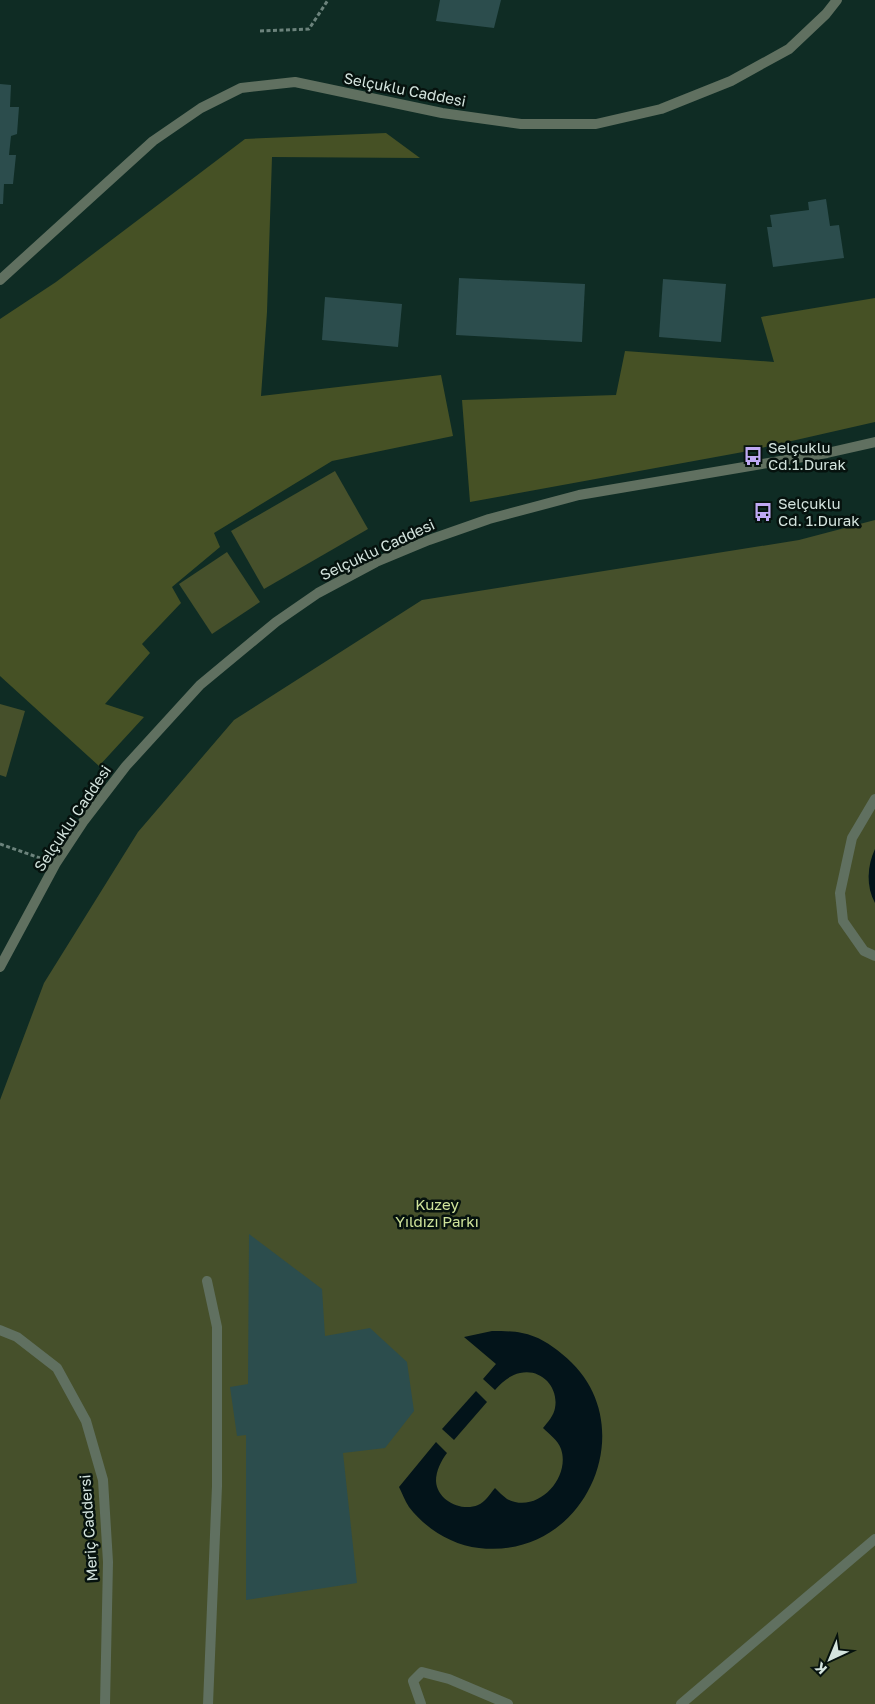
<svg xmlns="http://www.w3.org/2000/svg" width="875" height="1704" font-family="'Golos Text',sans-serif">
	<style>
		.green { fill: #46502b }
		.forest { fill: #465125 }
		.water { fill: #03141a }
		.building { fill: #2c4d4d }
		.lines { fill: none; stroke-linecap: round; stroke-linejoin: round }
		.path { stroke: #6c837c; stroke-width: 3; stroke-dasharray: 4 2.5; stroke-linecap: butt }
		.service { stroke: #607060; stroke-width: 10 }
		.minor { stroke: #607060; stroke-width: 10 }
		.tertiary { stroke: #607060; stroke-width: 10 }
		.labels { text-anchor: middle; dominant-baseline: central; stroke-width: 5; stroke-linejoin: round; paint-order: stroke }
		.street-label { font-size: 15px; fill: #d4e4de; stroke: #06120e }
		.poi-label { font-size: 15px; fill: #d4e4de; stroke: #06120e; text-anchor: start }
		.park-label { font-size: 15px; fill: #d0e49b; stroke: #06120e }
	</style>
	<rect width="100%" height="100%" fill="#0f2c24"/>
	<g class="green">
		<polygon points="335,471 368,529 264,589 231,531"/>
		<polygon points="875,520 875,1704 0,1704 0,1100 44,983 138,832 234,720 422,600 799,540"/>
		<polygon points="227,552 260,602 212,634 179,584"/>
		<polygon points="0,704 25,711 6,777 0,775"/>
	</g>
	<g class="forest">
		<polygon points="386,133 420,158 272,157 267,312 261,396 441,375 453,436 332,461 214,533 220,547 172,587 181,603 142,644 150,653 105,704 144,717 99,766 0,676 0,319 56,282 245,139"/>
		<polygon points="875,298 875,422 743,452 470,502 462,400 616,395 625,351 774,362 761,317"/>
	</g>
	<g class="water">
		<path d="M875 849V903C866 887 867 866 875 849Z"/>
		<path d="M492 1331C502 1331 513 1331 522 1333 538 1336 550 1344 562 1354 647 1421 587 1561 479 1548 452 1545 426 1529 409 1507 405 1501 402 1493 399 1487L436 1442 447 1453C441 1461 436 1471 436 1481 437 1501 462 1512 478 1505 485 1502 490 1494 495 1488 499 1492 503 1496 507 1499 537 1515 571 1478 561 1449 558 1440 549 1434 543 1428 548 1422 554 1415 555 1408 559 1387 541 1368 520 1373 510 1375 502 1382 495 1390L483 1379 496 1364 464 1337Z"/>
		<polygon points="476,1391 487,1402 454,1440 442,1429"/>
	</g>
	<g class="building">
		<polygon points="440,0 501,0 494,28 436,21"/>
		<polygon points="0,84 11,85 10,107 19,107 17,134 11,136 9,155 16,155 13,184 4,184 3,204 0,204"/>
		<polygon points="826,199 830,226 839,225 844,258 773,267 767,227 772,227 770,215 809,210 808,202"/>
		<polygon points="459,278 585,284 582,342 456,335"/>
		<polygon points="663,279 726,284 721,342 659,337"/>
		<polygon points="325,297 402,304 398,347 322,340"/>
		<polygon points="249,1234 322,1289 325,1336 370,1328 407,1362 414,1411 385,1448 343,1453 357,1583 246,1600 246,1435 237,1436 230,1387 248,1384"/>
	</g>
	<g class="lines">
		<g class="path">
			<polyline points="260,31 309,29 328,0"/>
			<polyline points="0,844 40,858"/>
		</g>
		<g class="service">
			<polyline points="875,799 852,838 840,893 843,921 864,951 875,956"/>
			<polyline points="207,1281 217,1327 217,1486 208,1704"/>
			<polyline points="421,1704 413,1681 422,1672 449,1679 508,1704"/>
			<polyline points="681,1704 875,1539"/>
		</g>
		<polyline class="minor" points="0,1330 17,1337 57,1368 86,1421 103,1480 108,1562 105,1704"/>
		<g class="tertiary">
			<polyline points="0,280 153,141 201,108 241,88 295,82 442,113 521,124 596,124 661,109 731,81 789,49 826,14 837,0"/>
			<polyline points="0,967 56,863 83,822 126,766 200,685 276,622 318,593 376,562 429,540 489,519 579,495 827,453 875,442"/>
		</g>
	</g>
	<defs>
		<g id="bus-bare" transform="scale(1.5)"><path d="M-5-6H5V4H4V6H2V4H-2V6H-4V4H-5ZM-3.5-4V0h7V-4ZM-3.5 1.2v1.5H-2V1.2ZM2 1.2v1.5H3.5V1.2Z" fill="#bfa9f4" stroke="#06120e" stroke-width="2.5" paint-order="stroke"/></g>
	</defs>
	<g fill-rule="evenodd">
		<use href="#bus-bare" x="753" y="456"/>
		<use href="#bus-bare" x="763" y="512"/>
	</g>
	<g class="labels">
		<g class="street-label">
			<text transform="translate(405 89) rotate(11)">Selçuklu Caddesi</text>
			<text transform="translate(377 549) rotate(-25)">Selçuklu Caddesi</text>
			<text transform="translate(72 818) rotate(-56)">Selçuklu Caddesi</text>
			<text transform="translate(88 1528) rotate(-94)">Meriç Caddersi</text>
		</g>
		<g class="poi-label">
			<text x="768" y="447">Selçuklu<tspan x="768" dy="17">Cd.1.Durak</tspan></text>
			<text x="778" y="503">Selçuklu<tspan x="778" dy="17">Cd. 1.Durak</tspan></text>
		</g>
		<g class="park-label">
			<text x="437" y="1204">Kuzey<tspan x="437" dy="17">Yıldızı Parkı</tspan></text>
		</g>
	</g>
	<g transform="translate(830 1659) rotate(224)" stroke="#06120e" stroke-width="4" paint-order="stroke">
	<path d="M0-4L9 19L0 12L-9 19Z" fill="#d4e4de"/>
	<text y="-8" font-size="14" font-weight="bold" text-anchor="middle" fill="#d4e4de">K</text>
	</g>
</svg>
